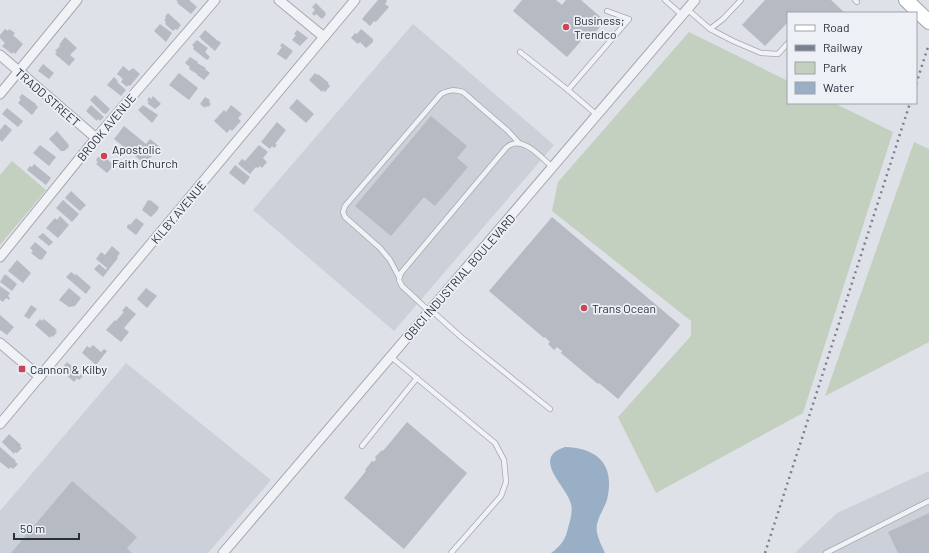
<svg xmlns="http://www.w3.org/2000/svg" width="929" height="553" font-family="Barlow,sans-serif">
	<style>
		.built { fill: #ccd0d9 }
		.green { fill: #c3d0bf }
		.water { fill: #99afc6 }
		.building { fill: #b5bac3 }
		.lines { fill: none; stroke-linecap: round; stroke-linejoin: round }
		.service-casing { stroke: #a4a8b1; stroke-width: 6 }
		.minor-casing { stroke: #a4a8b1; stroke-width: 11 }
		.primary-casing { stroke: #9da5b2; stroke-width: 16 }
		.service { stroke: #f0f2f5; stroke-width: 4.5 }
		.minor { stroke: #f0f2f5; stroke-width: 9 }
		.primary { stroke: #fff; stroke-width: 14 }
		.rail { stroke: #788190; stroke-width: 2.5; stroke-dasharray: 2 4; stroke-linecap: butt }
		.poi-dot { fill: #c94658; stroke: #edf0f5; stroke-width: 1.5 }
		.labels { text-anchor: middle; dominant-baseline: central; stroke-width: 3.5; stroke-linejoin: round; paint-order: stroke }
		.poi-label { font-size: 12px; fill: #282f3d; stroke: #edf0f5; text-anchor: start }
		.street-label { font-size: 12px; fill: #282f3d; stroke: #edf0f5 }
	</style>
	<rect width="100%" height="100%" fill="#dee1e7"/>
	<g class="built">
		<polygon points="413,24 554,145 394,331 253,210"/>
		<polygon points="126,363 271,480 208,553 0,553 0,511"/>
		<polygon points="929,471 929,553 795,553 837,513"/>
	</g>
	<g class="green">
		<polygon points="689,32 788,81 788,103 834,103 893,132 803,413 656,493 618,417 691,336 691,321 552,211 558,182"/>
		<polygon points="914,142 929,149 929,342 825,396"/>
		<polygon points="12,161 46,190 0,245 0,175"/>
	</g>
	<path class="water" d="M565 447C595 448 614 462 608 495 607 505 599 514 597 524 595 534 601 544 605 553H551C560 547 566 539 568 528 570 521 573 512 571 504 567 486 530 458 565 447Z"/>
	<g class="building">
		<polygon points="176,0 189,0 197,7 191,14 177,3 178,2"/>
		<polygon points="378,0 386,0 387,1 385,4 389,7 376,22 374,21 370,26 362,19"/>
		<polygon points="522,0 556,0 562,5 566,0 581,0 605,21 592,36 588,33 567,57 513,11"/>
		<polygon points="765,0 831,0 845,13 799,13 798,12 796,13 788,13 788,22 765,46 742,25"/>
		<polygon points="316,3 326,13 325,13 326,15 322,19 316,14 314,16 312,13 315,10 312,7"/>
		<polygon points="168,13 181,25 177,30 175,29 173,31 165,24 166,22 164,20 166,18 165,17"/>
		<polygon points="160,24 172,33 166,42 154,31"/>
		<polygon points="5,29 8,31 9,29 15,33 13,35 23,44 15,54 13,52 12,54 2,46 5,43 0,38 0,35"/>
		<polygon points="361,29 373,39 373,42 366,48 360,42 358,44 351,38 355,33 357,34"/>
		<polygon points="205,30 218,41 219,41 221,43 215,51 201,39 201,38 199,37"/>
		<polygon points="297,30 308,38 300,46 292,40 296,35 294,34"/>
		<polygon points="65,37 77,48 70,55 75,59 69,66 55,54 57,52 55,51 60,46 59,45"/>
		<polygon points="197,40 208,48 205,52 210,57 207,60 193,49 194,47 192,45"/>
		<polygon points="282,43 293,51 286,60 277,54 282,47 280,46"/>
		<polygon points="190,57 198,62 197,63 206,68 205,69 210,73 204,80 197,75 197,74 189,69 190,67 185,63"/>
		<polygon points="43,64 54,73 49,79 38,71"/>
		<polygon points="123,66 129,71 133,68 140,74 130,86 128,85 127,87 121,82 123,79 117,74"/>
		<polygon points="179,73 198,88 189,100 169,85"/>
		<polygon points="315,73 317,75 318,74 329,83 328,84 330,86 325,92 323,90 322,92 309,80"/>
		<polygon points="114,77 118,81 117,82 126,90 121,96 107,85"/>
		<polygon points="22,94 36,104 35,107 36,105 38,107 32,115 18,103 21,99 19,98"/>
		<polygon points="95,95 110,109 106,114 103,113 90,100"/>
		<polygon points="153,96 161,104 155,109 147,103 149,102 147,100 149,97 151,99"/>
		<polygon points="205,97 210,100 209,102 211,104 208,107 206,106 205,108 200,104"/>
		<polygon points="297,99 314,114 306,123 289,108"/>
		<polygon points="91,105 104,117 100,121 98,119 97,121 86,111"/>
		<polygon points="143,105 158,115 152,123 138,110"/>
		<polygon points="231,105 242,114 238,118 241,121 232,131 230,129 227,133 214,121 224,110 226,112"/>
		<polygon points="7,108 23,121 18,127 2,114"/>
		<polygon points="431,116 467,146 457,158 468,167 435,206 424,197 391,236 355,206"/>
		<polygon points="277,122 286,130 275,144 277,145 274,148 272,146 270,149 261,142"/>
		<polygon points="5,124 12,130 2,142 0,140 0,130"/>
		<polygon points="124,126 146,144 150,139 160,147 145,164 114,139"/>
		<polygon points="57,131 69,145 68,146 69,147 64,151 61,151 49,139"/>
		<polygon points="40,145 56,157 49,166 33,153"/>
		<polygon points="259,145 268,152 263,158 267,162 262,168 260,166 258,168 256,167 250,174 238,164 242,159 245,161"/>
		<polygon points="99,156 101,158 103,156 114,165 107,173 96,164 98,162 96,160"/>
		<polygon points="34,164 51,178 46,185 27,170 30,166 32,167"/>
		<polygon points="235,165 250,177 244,185 229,173"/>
		<polygon points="71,191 86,205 80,211 65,198"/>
		<polygon points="63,200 79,214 72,222 56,208"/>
		<polygon points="148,200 149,201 150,200 159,207 157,211 151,217 142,210"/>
		<polygon points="60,216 69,225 58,238 46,228 55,218 57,220"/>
		<polygon points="552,217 680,325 618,399 599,383 598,384 561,353 562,351 557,347 554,350 548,344 550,342 545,337 544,338 489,291"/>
		<polygon points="136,218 144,224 136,235 127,228 127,226 129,224 130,225"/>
		<polygon points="43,233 53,242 49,246 38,237"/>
		<polygon points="35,242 47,252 42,260 41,259 40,260 31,253 33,251 30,248"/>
		<polygon points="112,246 120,253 117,257 118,258 103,277 94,269 99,264 106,270 107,268 96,259 101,252 105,255"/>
		<polygon points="17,260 31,273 23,283 8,271"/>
		<polygon points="71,272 75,275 76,274 91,287 86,294 66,277"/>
		<polygon points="5,274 17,284 12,291 0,282"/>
		<polygon points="0,286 10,293 8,296 10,298 9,300 6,298 3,302 0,300"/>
		<polygon points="69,288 81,298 75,306 69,307 59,300"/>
		<polygon points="146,288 157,296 147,308 137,299"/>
		<polygon points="31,305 37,309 29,319 24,316"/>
		<polygon points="126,306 136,314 124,328 129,332 121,342 106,330 115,320 116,321 124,312 122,311"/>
		<polygon points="0,315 14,327 7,335 0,330"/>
		<polygon points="40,319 42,321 44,319 57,330 55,331 57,332 53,337 51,336 50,338 35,325"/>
		<polygon points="93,345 101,352 104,349 107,351 96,365 82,353 87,346 90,348"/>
		<polygon points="67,362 83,376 79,380 77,378 74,382 63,372 64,370 62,368"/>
		<polygon points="407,422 467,473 404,549 344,498 366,471 365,470 372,461 374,462 376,459 375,457 382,450 383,451"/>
		<polygon points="9,434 21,445 20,447 22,448 17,453 15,452 14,454 2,442"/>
		<polygon points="0,447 16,461 15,462 18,464 13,469 11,467 9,469 0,462"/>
		<polygon points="72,481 137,537 127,548 132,553 11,553"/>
		<polygon points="929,513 929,553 898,553 888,532"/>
	</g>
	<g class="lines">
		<g class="service-casing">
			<g id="service">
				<polyline points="665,0 682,15"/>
				<polyline points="855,0 857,2"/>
				<polyline points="687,9 710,29 733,41 761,53 778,54 788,43"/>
				<polyline points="710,29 723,19 741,0"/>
				<polyline points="520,52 568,90"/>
				<polyline points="597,115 568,90 629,19 607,11"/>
				<path d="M399 277 390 260 380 248 345 217 343 212 345 206 441 94C449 90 454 89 463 92L508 131 519 143"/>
				<polyline points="431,310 461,337 550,409"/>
				<path d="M429 311 402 286 399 280 401 273 506 148C521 133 541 157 552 167"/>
				<polyline points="390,356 495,443 504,460 506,482 501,496 451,553"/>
				<polyline points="362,446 417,378"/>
				<polyline points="826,553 929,501"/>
			</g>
		</g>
		<g class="minor-casing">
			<g id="minor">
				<polyline points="279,0 324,37"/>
				<polyline points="0,55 96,138"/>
				<polyline points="0,94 77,0"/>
				<polyline points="0,257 96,138 215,0"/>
				<polyline points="0,343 40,377"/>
				<polyline points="0,424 355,0"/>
				<polyline points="223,553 695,0"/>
			</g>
		</g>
		<g class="primary-casing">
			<polyline id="primary" points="906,0 929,22"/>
		</g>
		<use href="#service" class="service"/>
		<use href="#minor" class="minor"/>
		<use href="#primary" class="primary"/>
		<g class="rail">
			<polyline points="916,84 929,44"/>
			<polyline points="765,553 910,103"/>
		</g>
	</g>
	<g class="poi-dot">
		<circle cx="566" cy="27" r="4"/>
		<circle cx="104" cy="156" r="4"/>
		<circle cx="584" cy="308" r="4"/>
		<rect x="18" y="365" width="8" height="8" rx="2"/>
	</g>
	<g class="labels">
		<g class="poi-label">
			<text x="574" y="20">Business;<tspan x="574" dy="14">Trendco</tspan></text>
			<text x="112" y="149">Apostolic<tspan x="112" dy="14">Faith Church</tspan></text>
			<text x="592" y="308">Trans Ocean</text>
			<text x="30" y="369">Cannon &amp; Kilby</text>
		</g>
		<g class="street-label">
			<text transform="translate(48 97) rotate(41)">TRADD STREET</text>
			<text transform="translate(106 127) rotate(-50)">BROOK AVENUE</text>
			<text transform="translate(178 212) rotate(-50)">KILBY AVENUE</text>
			<text transform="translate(459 277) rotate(-49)">OBICI INDUSTRIAL BOULEVARD</text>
		</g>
	</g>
	<rect x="787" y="12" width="130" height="92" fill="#edf0f5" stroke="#9ea3ab"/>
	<rect x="795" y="25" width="20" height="6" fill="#ffffff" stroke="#9ea3ab"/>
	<text x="823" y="32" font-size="12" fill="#282f3d">Road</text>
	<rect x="795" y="45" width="20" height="6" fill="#788190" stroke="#9ea3ab"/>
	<text x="823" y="52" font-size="12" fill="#282f3d">Railway</text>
	<rect x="795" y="62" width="20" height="12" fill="#c3d0bf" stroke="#9ea3ab"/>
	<text x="823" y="72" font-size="12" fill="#282f3d">Park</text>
	<rect x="795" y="82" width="20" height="12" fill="#99afc6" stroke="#9ea3ab"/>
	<text x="823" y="92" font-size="12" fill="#282f3d">Water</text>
	<path d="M14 533v6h65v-6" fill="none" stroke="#282f3d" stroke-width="2"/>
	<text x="20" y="533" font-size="12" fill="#282f3d" stroke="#edf0f5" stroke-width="3" paint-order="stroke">50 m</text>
</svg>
